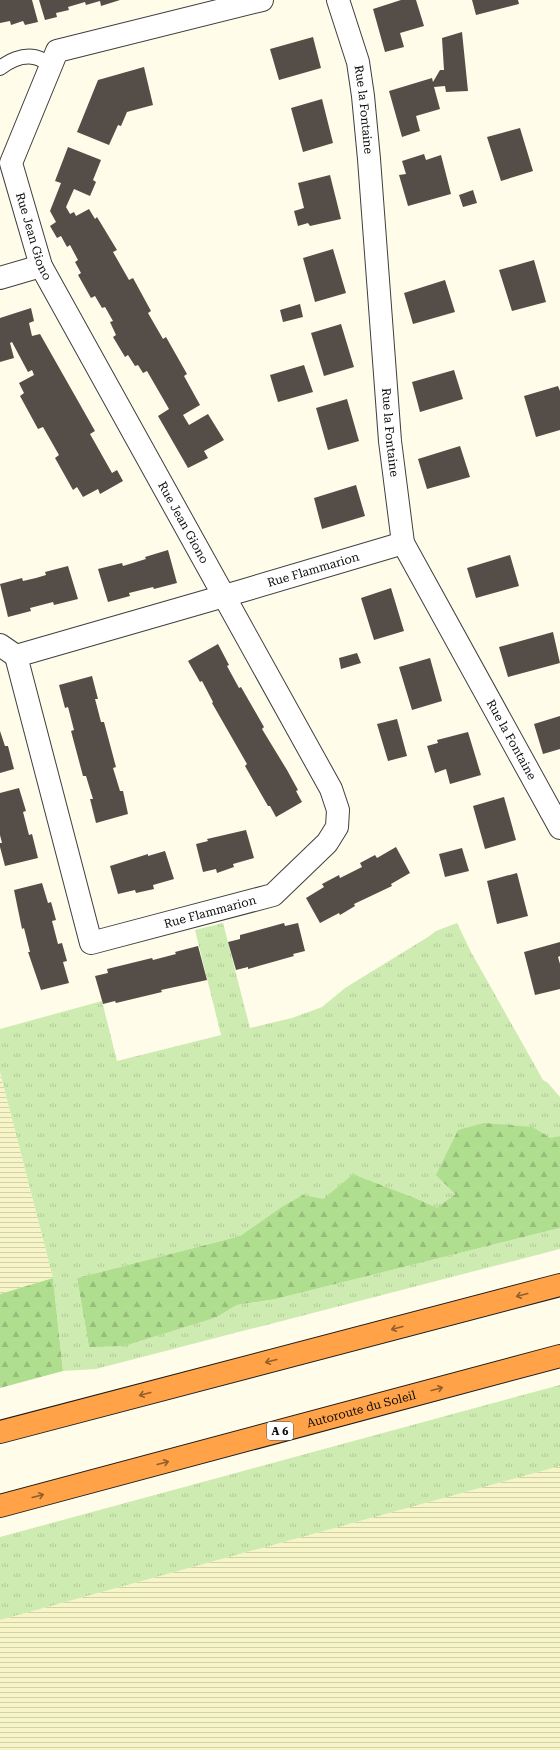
<svg xmlns="http://www.w3.org/2000/svg" width="560" height="1750" font-family="'Roboto Serif',serif">
<defs>
<pattern id="farmland-rules" width="6" height="5" patternUnits="userSpaceOnUse"><rect width="6" height="5" fill="#f7f5c8"/><path d="M0 2.5h6" fill="none" stroke="#d3d1ab"/></pattern>
<pattern id="grass-tufts" width="24" height="20" patternUnits="userSpaceOnUse"><rect width="24" height="20" fill="#ceecb1"/><path d="M3 7l-1-3M5 7V3M7 7l1-3M15 17l-1-3M17 17v-4M19 17l1-3" fill="none" stroke="#b0c997"/></pattern>
<pattern id="forest-firs" width="22" height="20" patternUnits="userSpaceOnUse"><rect width="22" height="20" fill="#b0de8f"/><path d="M5 1l3.5 6h-7zM16 11l3.5 6h-7z" fill="#96bd7a"/></pattern>
</defs>
<rect width="100%" height="100%" fill="#fffcea"/>
<path fill="url(#farmland-rules)" d="M0 1072 53 1278 0 1294Z
M560 1466V1750H0V1620Z"/>
<path fill="url(#grass-tufts)" d="M223 923 250 1028 292 1018 322 1007 345 988 428 937 436 931 457 923 471 952 543 1080 548 1083 560 1097V1136L550 1139 533 1127 437 1209 415 1198 353 1174 323 1199 280 1208 240 1236 77 1278 89 1347 217 1317 237 1305 276 1299 560 1228V1249L96 1369 63 1371 53 1278 0 1072V1029L102 1001 117 1061 221 1035 195 930Z
M560 1385V1466L0 1620V1537Z"/>
<path fill="url(#forest-firs)" d="M484 1123 533 1127 550 1138 560 1136V1228L276 1299 237 1305 217 1317 124 1346 89 1347 77 1278 240 1236 280 1208 303 1195 323 1199 353 1174 415 1198 437 1208 455 1194 436 1175 458 1130Z
M53 1278 63 1371 0 1388V1294Z"/>
<path fill="#554d47" d="M0 0H32L38 22 25 25 23 21 11 25 10 21 0 23Z
M39 0H120L101 6 100 1 86 5 85 2 68 7 69 10 56 13 57 17 45 20Z
M401 0H416L424 26 400 33 404 47 385 52 373 9Z
M472 0H518L519 4 476 15Z
M462 32 468 91 446 92 445 86 434 87 440 109 416 116 420 131 402 137 389 91 432 78 433 82 440 70H444L442 38Z
M313 37 321 68 279 80 270 49Z
M144 67 153 105 127 112 121 126 118 125 109 145 77 132 98 80Z
M322 99 333 143 303 152 291 108Z
M520 128 533 171 501 181 487 137Z
M68 147 101 160 93 180 96 182 90 196 74 189 66 207 70 214 74 212 76 216 89 209 95 219 97 217 117 250 113 252 129 280 133 278 151 311 148 313 163 339 166 337 187 374 184 376 200 405 183 415 189 425 208 414 224 440 204 451 208 458 188 468 158 416 169 409 147 371 143 373 138 365 135 366 128 355 125 357 113 337 116 335 110 322 113 321 105 307 102 308 95 296 91 298 78 275 81 273 75 262 78 260 70 245 67 247 61 236 57 238 50 226 56 222 50 211 61 183 55 181Z
M424 154 426 160 441 155 451 194 408 206 399 175 406 174 402 161Z
M330 175 341 219 310 226 308 223 298 226 294 211 304 208 298 183Z
M473 190 477 203 463 207 459 195Z
M333 249 346 293 315 302 303 258Z
M534 260 546 302 512 311 499 270Z
M445 280 455 312 413 324 404 293Z
M300 304 303 317 283 322 280 310Z
M31 308 34 321 29 323 32 336 40 334 95 431 90 434 112 473 117 470 123 481 100 494 98 489 83 497 77 487 73 490 55 458 59 455 43 427 38 429 20 396 24 393 19 383 34 375 32 370 28 372 12 342 10 343 14 358 0 362V318Z
M341 324 354 367 324 376 311 333Z
M304 365 313 392 278 402 270 375Z
M454 370 463 399 420 412 412 382Z
M558 386 560 391V430L536 437 524 396Z
M347 399 359 441 328 450 316 408Z
M460 446 470 477 427 489 418 459Z
M356 485 365 516 322 529 314 498Z
M168 550 177 583 154 589 153 587 129 593 130 596 108 602 98 569 122 563 123 566 136 562 146 559 145 557Z
M510 555 519 586 476 598 467 568Z
M68 566 78 599 54 605 53 602 30 608 31 611 8 617 0 584 22 578 23 581 36 578 46 575 45 572Z
M391 588 404 631 374 640 361 598Z
M553 632 560 663 508 677 499 647Z
M218 644 229 665 227 666 239 688 241 687 264 727 262 729 287 770 298 790 296 791 302 802 276 817 270 806H268L245 766 247 764 212 703 213 702 202 681 200 682 188 661Z
M357 653 361 663 341 669 339 658Z
M430 658 442 701 412 710 399 667Z
M92 676 98 699H95L101 722H104L116 767 113 768 120 791H123L128 814 96 823 90 799H93L86 776H83L71 731 74 730 68 707 65 708 59 685Z
M560 716V749L543 754 534 724Z
M397 719 407 756 388 761 377 724Z
M0 731 5 746H8L14 769 0 773Z
M468 732 481 775 450 784 446 769 435 773 427 746 438 743 437 740Z
M19 788 26 811 23 812 29 835 32 834 38 858 5 866 0 847V843H2L0 835V793Z
M504 797 516 840 485 849 473 806Z
M246 830 254 858 233 864 234 867 217 873 216 869 203 872 196 844 208 841 207 839Z
M396 847 410 873 391 884 392 886 354 904 355 906 340 915 339 913 320 923 306 898 324 887 322 884 339 875 340 878 362 867 360 863 375 855 377 858Z
M462 848 469 871 445 877 439 854Z
M165 851 174 879 153 885 154 889 136 893 135 890 118 894 110 866 148 854V856Z
M517 873 528 916 497 924 487 881Z
M42 883 48 903 51 902 53 909 56 920 52 921 58 944 62 943 67 961 63 962 69 983 41 990 28 952H30L24 928 22 929 14 890Z
M284 923 285 926 298 923 305 951 293 954 294 956 248 969V967L236 970 228 942 240 939V935Z
M560 942V956L558 957 560 964V989L535 995 524 952Z
M198 946 207 980 161 990 162 992 116 1003 115 1001 103 1004 95 976 108 973 107 969 152 958 153 960 176 954 175 952Z"/>
<g fill="none" stroke-linecap="round" stroke-linejoin="round">
<defs>
<path id="service" d="M0 68C9 61 22 55 34 57 40 58 46 62 52 65"/>
<g id="minor">
<path id="s1" d="M262 0 57 51 11 163 41 266 331 789 338 810 337 827 327 843 273 895 91 943 16 656C92 634 168 612 245 590L390 547 403 543"/>
<path id="s2" d="M338 0 358 62 363 96 369 159 390 441 403 543 560 828"/>
<path d="M0 278 41 266"/>
<path d="M0 645 16 656"/>
</g>
<g id="motorway">
<path d="M0 1432 560 1285"/>
<path id="s3" d="M0 1506 560 1356"/>
</g>
</defs>
<use href="#service" stroke="#3f3f3f" stroke-width="16"/>
<use href="#minor" stroke="#3f3f3f" stroke-width="24"/>
<use href="#motorway" stroke="#1d1d1d" stroke-width="24"/>
<use href="#service" stroke="#fff" stroke-width="14"/>
<use href="#minor" stroke="#fff" stroke-width="22"/>
<use href="#motorway" stroke="#ffa248" stroke-width="22"/>
</g>
<defs><path id="oneway-shaft" d="M-6 0H5M1.5-3L5.5 0L1.5 3" fill="none" stroke-width="1.6" stroke-linecap="round" stroke-linejoin="round"/></defs>
<g stroke="#925e2d">
<use href="#oneway-shaft" transform="translate(522 1295) rotate(165)"/>
<use href="#oneway-shaft" transform="translate(397 1328) rotate(165)"/>
<use href="#oneway-shaft" transform="translate(271 1361) rotate(165)"/>
<use href="#oneway-shaft" transform="translate(437 1389) rotate(-15)"/>
<use href="#oneway-shaft" transform="translate(145 1394) rotate(165)"/>
<use href="#oneway-shaft" transform="translate(163 1463) rotate(-15)"/>
<use href="#oneway-shaft" transform="translate(38 1496) rotate(-15)"/>
</g>
<g text-anchor="middle" stroke-width="4" stroke-linejoin="round" paint-order="stroke">
<rect fill="#fff" stroke="#555" stroke-width="1" x="267" y="1422" width="26" height="18" rx="3"/>
<g font-size="11" font-weight="bold" fill="#0c0c0c">
<text x="280" y="1435">A 6</text>
</g>
<g font-size="12" fill="#0c0c0c" stroke="#fff">
<text dy="4" stroke="none"><textPath href="#s2" startOffset="113">Rue la Fontaine</textPath></text>
<text dy="4" stroke="none"><textPath href="#s1" startOffset="409">Rue Jean Giono</textPath></text>
<text dy="4" stroke="none"><textPath href="#s2" startOffset="437">Rue la Fontaine</textPath></text>
<text dy="4" stroke="none"><textPath href="#s1" startOffset="733">Rue Jean Giono</textPath></text>
<text dy="4" stroke="none"><textPath href="#s1" startOffset="1965">Rue Flammarion</textPath></text>
<text dy="4" stroke="none"><textPath href="#s2" startOffset="773">Rue la Fontaine</textPath></text>
<text transform="translate(210 912) rotate(-15)" y="4">Rue Flammarion</text>
<text dy="4" stroke="none"><textPath href="#s3" startOffset="374">Autoroute du Soleil</textPath></text>
</g>
</g>
</svg>
